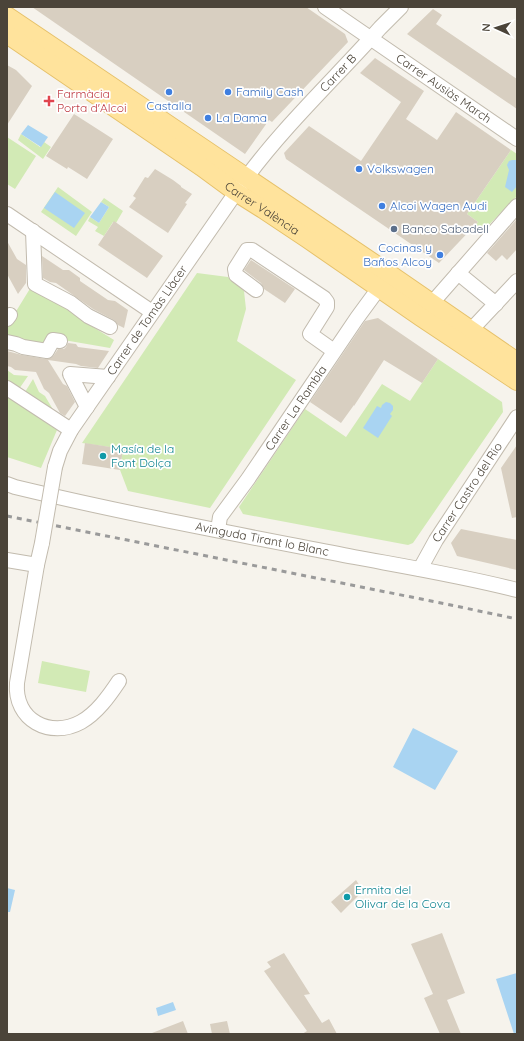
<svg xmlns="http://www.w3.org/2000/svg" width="524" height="1041" font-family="Quicksand,sans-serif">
<rect width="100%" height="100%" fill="#f6f3ec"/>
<path fill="#d2eab5" d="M21 134 40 147 44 142 51 147 43 159 18 140Z
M7 137 36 156 15 189 7 184Z
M511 150 517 154V196L482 232 474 226 478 222 467 214Z
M58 187 92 212 76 236 41 212Z
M104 198 123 211 116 223 113 222 104 236 95 231 98 227 88 221 90 217 99 223 109 207 101 202Z
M197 273 228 277 244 291 246 309 237 341 296 380 210 508 128 491 120 470 123 449 82 443Z
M31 287 68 306 80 319 114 340 110 348 52 338 44 346 17 340 7 335V326Z
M438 359 502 402 503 412 413 543 408 545 243 514 239 507 305 409 346 437 382 384 410 401Z
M7 370 14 375 28 376 19 389 7 381Z
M33 379 39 392 45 396 55 413 25 392Z
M7 396 57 430 41 468 7 457Z
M42 661 90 671 86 692 38 683Z"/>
<path fill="#a9d4f2" d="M28 125 48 137 41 147 21 134Z
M512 160H517V186L512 192 505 187 509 170 507 165 509 161Z
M55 192 85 213 74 228 44 208Z
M101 202 109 207 99 223 90 217Z
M386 402 390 403 393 406V410L390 414 392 416 378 438 363 428 377 406 381 408 382 405Z
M413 728 458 751 435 790 393 767Z
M7 888 15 890 10 912H7Z
M517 973V1034H514L496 979Z
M173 1002 176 1010 158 1016 156 1008Z"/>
<path fill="#d8cfc1" d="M32 7H306L345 34 348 42 272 122 269 120 245 154Z
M433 9 442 15 436 24 517 79V109L407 34Z
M375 58 424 91 406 119 437 140 456 112 511 150 467 214 478 222 439 263 286 159 284 153 309 126 361 161 401 102 360 73Z
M7 65 16 70 32 86 7 125Z
M74 114 113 139 87 179 68 167 67 169 46 156Z
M155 169 173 180 181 186V187L192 194 185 203 187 204 168 233 129 207 136 198 133 196 145 177 148 178Z
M517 219V249L507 260 502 255 496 261 487 253Z
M114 221 163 256 147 278 98 245Z
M7 241 17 259 26 265V283L18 294 7 274Z
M42 256 63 270H69L80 278V281L108 300 115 301 128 310 124 328 118 325 114 320 93 309 56 283 50 282 43 278Z
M251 260 295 289 285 303 264 289 261 283 244 270Z
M378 318 438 359 422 383 384 360 354 406V405L341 423 310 402 365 321Z
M68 343 76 344 78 347 109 351 98 368 81 366 76 364 48 360 63 384 67 386 75 402 65 416 60 413 49 393 44 389 36 372 15 370 11 367 7 366V351L22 355 46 359 51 358 54 355 58 349H64L66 347Z
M85 443 123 449 120 470 82 464Z
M517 445V517L512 518 501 468Z
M461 529 517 540V570L457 556 451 543Z
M356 880 363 891 341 913 331 902Z
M442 933 465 993 447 1000 461 1034H440L424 998 433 994 411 944Z
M284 953 310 994 304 995 322 1023 329 1019 337 1034H302L307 1031 264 971 271 967 267 962Z
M183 1021 188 1034H152V1033Z
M227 1021 230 1034H212L210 1024Z"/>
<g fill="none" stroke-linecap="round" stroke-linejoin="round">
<defs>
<g id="minor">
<path id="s1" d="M325 7 517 139"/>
<path d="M7 214 152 312"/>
<path d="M33 231 35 284 71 303 88 316 110 327"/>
<path d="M458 273 496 304"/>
<path d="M256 290 236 275 235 269 247 250H252L324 298 327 302V307L310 334 334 351"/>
<path d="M432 303 517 206"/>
<path d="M7 319 10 315"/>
<path d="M471 330 517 281"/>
<path d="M7 342 16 344 23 347 47 351 53 340 60 341"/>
<path d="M7 388 71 430"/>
<path d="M87 407 70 374 108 377"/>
<path id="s2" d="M55 467 60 451 71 430 246 178C283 128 329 84 371 38L380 28 401 7"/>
<path id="s3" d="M7 484 15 487C127 514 241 535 354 557 408 567 463 576 517 590"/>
<path id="s4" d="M218 530 220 517 248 479 357 318 379 288"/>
<path d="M7 560 37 565 42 543"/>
<path d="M37 565 17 683C14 720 50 739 81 722 97 713 109 696 119 681"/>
<path id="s5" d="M420 569 436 540 517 417"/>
</g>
<g id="major">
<path d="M7 16 385 271 517 362"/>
<path id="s6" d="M7 34 202 167 236 192 263 209 308 239 421 317 517 381"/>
</g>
</defs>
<use href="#minor" stroke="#c2bbae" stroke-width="16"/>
<use href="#major" stroke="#e6c16a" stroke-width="20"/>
<use href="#minor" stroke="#fff" stroke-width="14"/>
<use href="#major" stroke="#ffe39c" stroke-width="18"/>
<path stroke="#9a9a9a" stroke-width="3" stroke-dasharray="5 5" stroke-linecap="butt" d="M7 516 446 604 517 619"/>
<defs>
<path id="minor-bridge" d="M42 543 55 467"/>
</defs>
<use href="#minor-bridge" stroke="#c2bbae" stroke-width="16" stroke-linecap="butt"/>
<use href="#minor-bridge" stroke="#fff" stroke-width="14"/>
</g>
<g fill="#3f7fe0" stroke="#fff" stroke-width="1.5">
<circle cx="169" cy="92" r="4"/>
<circle cx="228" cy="92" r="4"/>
<circle cx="208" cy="118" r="4"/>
<circle cx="359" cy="169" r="4"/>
<circle cx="382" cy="206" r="4"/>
<circle cx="440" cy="255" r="4"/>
</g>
<path fill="#e0444e" stroke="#fff" stroke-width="1.5" d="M47 95h4v4h4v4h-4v4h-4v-4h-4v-4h4z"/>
<circle fill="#5c6f8a" stroke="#fff" stroke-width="1.5" cx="394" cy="229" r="4"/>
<g fill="#0f9aa8" stroke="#fff" stroke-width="1.5">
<circle cx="103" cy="456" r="4"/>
<circle cx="347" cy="897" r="4"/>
</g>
<g text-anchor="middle" stroke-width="3.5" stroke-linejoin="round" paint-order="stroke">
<g font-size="12" fill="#4b4439" stroke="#fff">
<text dy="4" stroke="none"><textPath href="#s2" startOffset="487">Carrer B</textPath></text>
<text dy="4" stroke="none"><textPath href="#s1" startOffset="144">Carrer Ausiàs March</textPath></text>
<text dy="4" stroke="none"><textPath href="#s6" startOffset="309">Carrer València</textPath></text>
<text dy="4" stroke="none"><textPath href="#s2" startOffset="174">Carrer de Tomàs Llàcer</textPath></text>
<text dy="4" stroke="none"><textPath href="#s4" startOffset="146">Carrer La Rambla</textPath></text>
<text dy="4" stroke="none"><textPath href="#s5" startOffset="90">Carrer Castro del Rio</textPath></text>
<text dy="4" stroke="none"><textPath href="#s3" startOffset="261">Avinguda Tirant lo Blanc</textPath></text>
</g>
<g font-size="12" fill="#366cbe" stroke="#fff" text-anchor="start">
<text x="236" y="96">Family Cash</text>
<text x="169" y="110" text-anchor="middle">Castalla</text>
<text x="216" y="122">La Dama</text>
<text x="367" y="173">Volkswagen</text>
<text x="390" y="210">Alcoi Wagen Audi</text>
<text x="432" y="252" text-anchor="end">Cocinas y<tspan x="432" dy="14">Baños Alcoy</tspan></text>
</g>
<g font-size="12" fill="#be3a42" stroke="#fff" text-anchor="start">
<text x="57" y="98">Farmàcia<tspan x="57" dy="14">Porta d'Alcoi</tspan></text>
</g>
<g font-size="12" fill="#4e5e75" stroke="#fff" text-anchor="start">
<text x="402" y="233">Banco Sabadell</text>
</g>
<g font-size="12" fill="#0d838f" stroke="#fff" text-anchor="start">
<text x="111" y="453">Masía de la<tspan x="111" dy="14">Font Dolça</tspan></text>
<text x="355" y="894">Ermita del<tspan x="355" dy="14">Olivar de la Cova</tspan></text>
</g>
</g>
<rect width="524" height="1041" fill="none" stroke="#4b4439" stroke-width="16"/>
<g transform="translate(496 28) rotate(273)" stroke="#ffffff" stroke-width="3" paint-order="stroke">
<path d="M0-3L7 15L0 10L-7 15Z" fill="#4b4439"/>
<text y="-6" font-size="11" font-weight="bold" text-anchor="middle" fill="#4b4439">N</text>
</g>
</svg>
